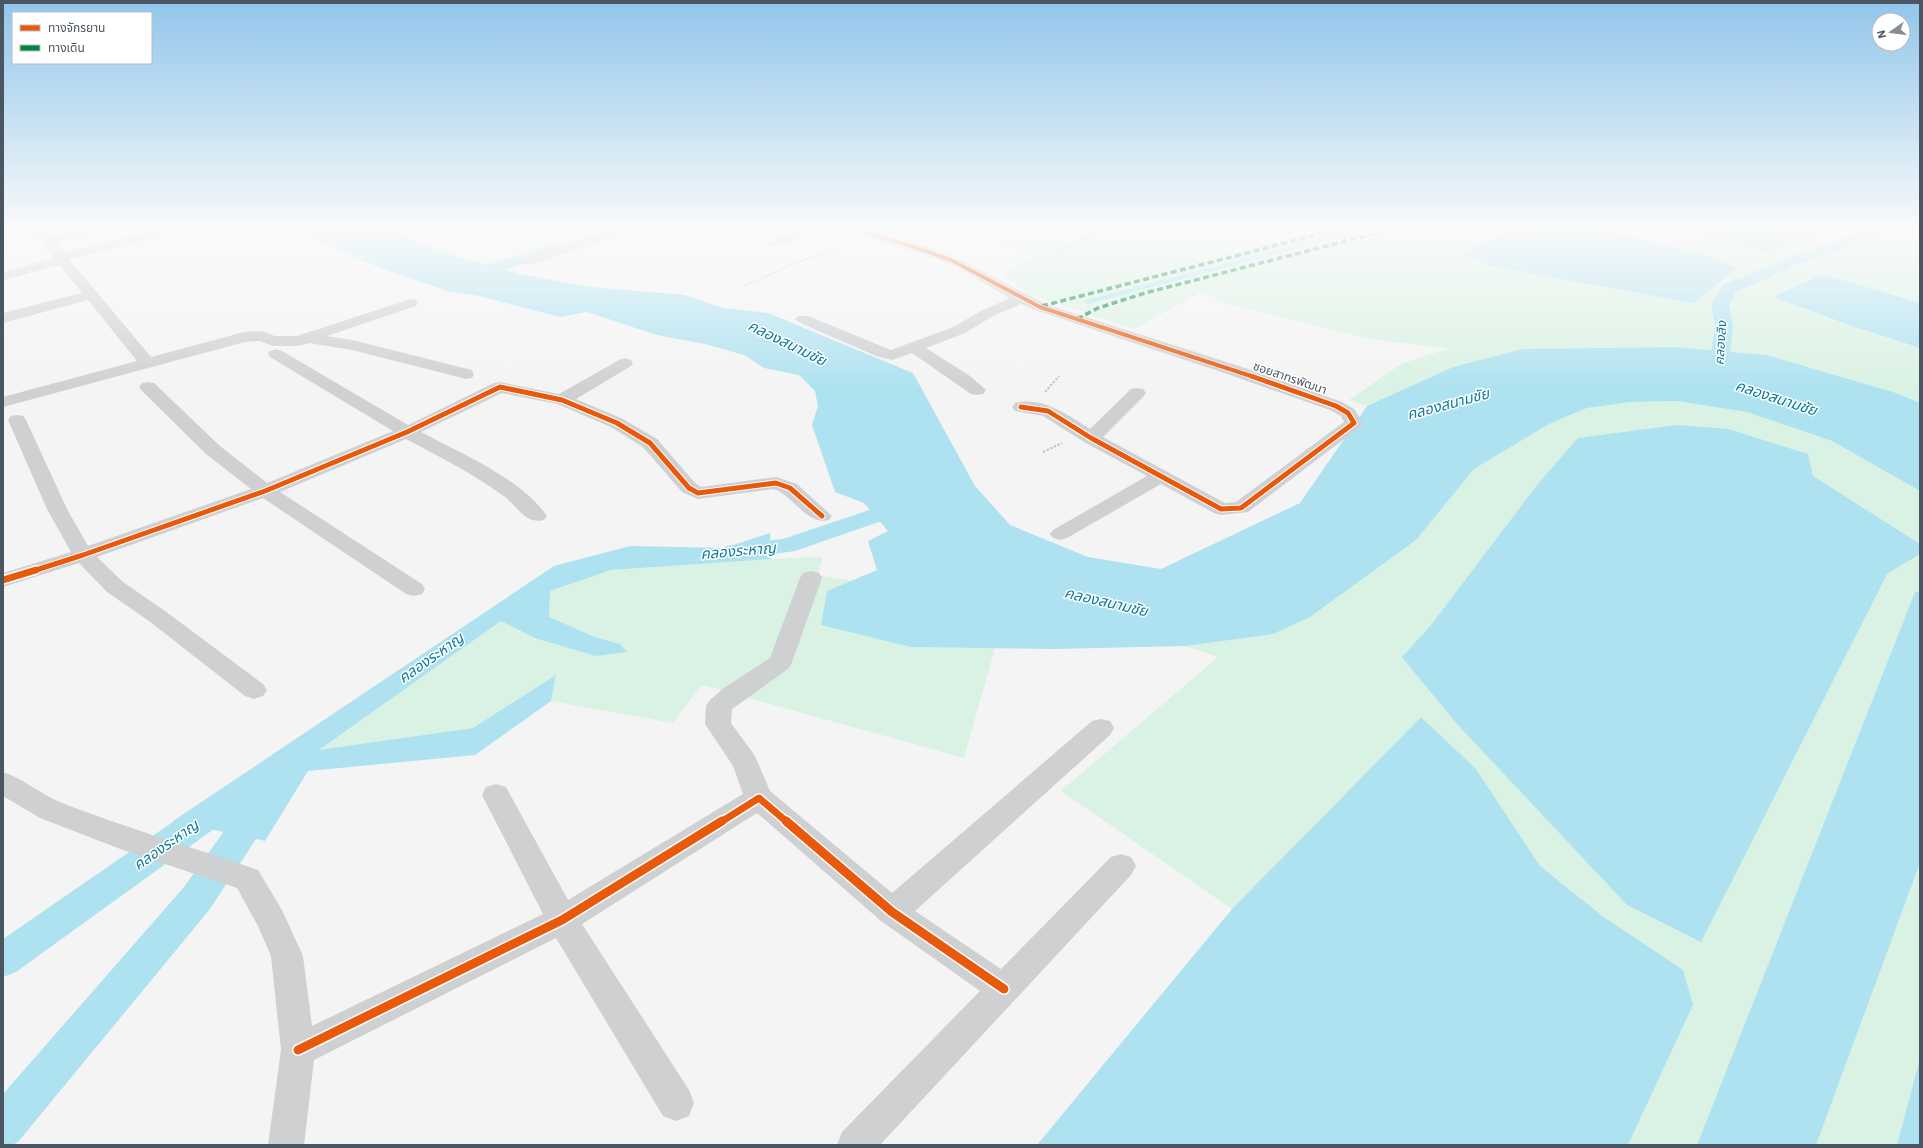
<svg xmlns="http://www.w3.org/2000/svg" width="1923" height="1148" font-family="'IBM Plex Sans','Noto Sans Thai',sans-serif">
<rect width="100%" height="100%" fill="#f4f4f4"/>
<path fill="#d9f2e3" d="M973 228H1512L1462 253 1490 266 1694 303 1737 268 1712 256 1594 228H1671L1762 251 1776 250 1841 228H1920V303L1823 274 1852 326 1920 348V403L1896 393 1767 355 1676 347 1522 349 1453 367 1367 406 1349 400 1401 364 1440 351 1452 349 1370 339 1228 304 1201 292 1134 329 1027 293 1003 274 1032 256 967 232Z
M1677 401 1747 412 1832 441 1911 486 1920 491V544L1812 476 1537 485 1431 625 1403 656 1887 574 1920 554V591L1915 592 1697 1145H1628L1693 1005 1605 918 1540 866 1476 769 1421 717 1232 909 1061 791 1218 657 1186 646 1273 634 1416 540 1474 469 1549 424 1587 408 1631 402Z
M823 557 817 575 852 581 827 591 911 647 995 648 964 758 702 685 673 723 551 701 556 676 473 728 318 751 501 621 535 638 626 652 620 644 595 637 549 617 550 591 611 570 771 559Z
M1920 863V1058L1897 1145H1816Z"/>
<path fill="#aee2f0" d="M275 228H386L452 255 524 275 591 287 685 295 723 308 768 313 913 373 975 486 1010 525 1088 557 1161 569 1300 503 1367 406 1453 367 1522 349 1676 347 1767 355 1896 393 1920 403V491L1832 441 1747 412 1677 401 1631 402 1587 408 1549 424 1474 469 1416 540 1310 617 1273 634 1186 646 1054 649 911 647 821 625 827 591 877 570 868 541 888 531 864 503 835 492 812 425 818 406 815 391 799 375 764 368 744 355 705 344 657 335 587 312 560 317 479 296 447 291 378 267 307 236 287 238Z
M1512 228H1594L1712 256 1737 268 1694 303 1490 266 1462 253Z
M1671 228H1841L1776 250 1762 251Z
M1823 274 1920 303V348L1852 326 1773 297Z
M1677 425 1728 429 1808 454 1813 476 1920 544V554L1887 574 1701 942 1627 905 1456 723 1402 657 1431 625 1537 485 1578 438Z
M770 533 771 559 611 570 550 591 549 617 595 637 620 644 627 652 596 656 535 638 501 621 319 750 473 728 556 675 551 701 475 755 308 771 265 841 173 821 554 566 630 546 724 548Z
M1920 591V863L1816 1145H1697L1915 592Z
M1421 717 1476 769 1540 866 1605 918 1683 970 1693 1005 1628 1145H1037L1232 909Z
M1920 1058V1145H1897Z"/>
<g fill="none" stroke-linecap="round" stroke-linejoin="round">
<path stroke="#aee2f0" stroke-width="4.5" d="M1061 250 1110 228
M1087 302 1367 228"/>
<path fill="#aee2f0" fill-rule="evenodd" d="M1872 228H1895L1893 231 1799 264 1736 292 1729 304 1733 326 1727 378 1724 382 1717 384 1710 382 1707 378 1715 326 1711 304 1723 285 1787 258Z
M557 243 563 245 565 248 563 251 476 279 470 278 468 274 470 270Z
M908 497 916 499 920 504 916 509 795 551 735 559 726 556 722 551 726 546 783 539Z
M224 791 236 795 241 804 236 813 16 972 3 977V939L212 795Z
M260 794 272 798 277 807 210 909 18 1142 12 1145H3V1094L184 887 248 798Z"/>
<path stroke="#bcc7c4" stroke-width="1.5" stroke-dasharray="2 1.5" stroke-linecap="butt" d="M745 286 795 263 847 246
M1058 377 1059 376"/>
<path stroke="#bcc7c4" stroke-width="2" stroke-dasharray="2.5 1.5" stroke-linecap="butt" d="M1045 392 1059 376
M1043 452 1062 443"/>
<path fill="#ced0d2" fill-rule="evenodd" d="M28 228H42L49 237 89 228H116L110 232 56 243 64 252 164 228H189L188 231 69 259 151 357 244 332 261 331 275 336H297L411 299 416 300 418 303 416 306 327 336 352 340 472 370 474 374 472 378 466 379 352 350 309 343 298 346H273L259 341 245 342 3 407V397L137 361 88 300 3 323V313L82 293 60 265 3 280V272L54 258Z
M616 228H637L636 231 533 264H523L521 261 523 258Z
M801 228H820L819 231 780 246H770L768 243 770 240Z
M843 228H864L931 248 967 263 1045 304 1239 366 1342 402 1354 409 1363 423 1360 427 1248 512 1221 515 1214 513 1161 484 1067 538 1060 540 1053 538 1050 534 1053 530 1147 476 1084 442 1043 416 1015 411 1012 407 1015 403C1042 396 1068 415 1090 429L1131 389 1137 388 1143 389 1146 393 1143 397 1103 437 1225 503 1236 502 1344 422 1341 416 1330 410 1227 374 1035 310 1021 304 993 316 965 333 926 348 970 376 986 390 983 394 977 395 971 394 912 353 892 360 876 356 798 322 795 319 798 316H808L891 350 953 327 983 310 1010 298 958 268 934 258 844 231Z
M276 349 282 351 408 425 494 383 500 382 559 394 619 360 625 358 631 360 633 363 631 366 576 399 623 419 657 439 696 484 701 487 776 477 797 484 832 516 829 520C807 526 794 496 774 489L698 499 682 492 643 447 611 427 557 404 502 393 421 432C460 453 522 479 547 516L544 520C526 525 518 507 505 497 474 474 440 457 406 439L280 492 422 584 425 589 422 594 414 596 406 594 263 498 97 557 123 582 165 611 263 684 267 690 263 696 254 699 245 696 149 621 107 592 79 563 3 587V573L71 552 47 509 8 420 11 416 17 415 23 416 26 420 67 509 88 546 251 489 206 454 142 391 139 387 142 383 148 382 154 383 220 446 267 483 393 431 270 357 268 354 270 351Z
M811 571 819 573 822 578 792 662 789 668 781 674 732 709 731 723 755 756 770 791 892 893 1092 721 1101 719 1110 721 1114 728 1110 735 915 911 1001 969 1111 857 1121 854 1131 857 1136 866 1131 875 880 1145H837L842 1132 980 991 881 921 757 813 582 924 689 1090 694 1103 689 1116 676 1121 663 1116 556 938 314 1060 304 1145H268L281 1050 271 956 258 926 237 888 123 850 40 818 3 796V772C24 779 42 795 62 803 126 828 192 847 258 870L282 910 303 956 312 1026 543 914 482 795 486 787 496 784 506 787 568 900 743 794 733 766 705 724 706 706 710 700 724 688 770 658 800 578 803 573Z"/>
<path stroke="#00873e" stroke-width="3.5" stroke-dasharray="6 3.5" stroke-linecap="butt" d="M1042 306 1343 228
M1077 319 1098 308 1145 293 1396 228"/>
<defs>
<path id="cycleway-far3" d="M849 228 914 247 951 260 1040 307 1254 377"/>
<path id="cycleway-far2" d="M1021 407 1048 411 1091 438 1221 509 1241 508 1354 423 1348 413 1336 406 1251 376
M33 571 83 555 265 491 407 432 500 387 562 400 617 423 650 443 689 488 698 493 776 483 790 488 822 516"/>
<path id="cycleway-far1" d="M3 580 36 570
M721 822 759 798 787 822"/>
<path id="cycleway" d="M786 821 892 912 1004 989
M298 1050 562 920 722 821"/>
</defs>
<use href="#cycleway-far3" stroke="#fff" stroke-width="5.5"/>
<use href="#cycleway-far2" stroke="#fff" stroke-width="7"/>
<use href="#cycleway-far1" stroke="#fff" stroke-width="10"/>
<use href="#cycleway" stroke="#fff" stroke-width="12"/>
<use href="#cycleway-far3" stroke="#e8590c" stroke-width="4"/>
<use href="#cycleway-far2" stroke="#e8590c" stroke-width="5"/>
<use href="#cycleway-far1" stroke="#e8590c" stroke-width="7"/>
<use href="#cycleway" stroke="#e8590c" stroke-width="9"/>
</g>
<linearGradient id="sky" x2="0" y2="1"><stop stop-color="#91c6eb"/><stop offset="0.59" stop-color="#fafafa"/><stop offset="1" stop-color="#fafafa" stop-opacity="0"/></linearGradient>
<rect width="1923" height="389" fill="url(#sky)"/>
<g text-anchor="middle" stroke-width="3" stroke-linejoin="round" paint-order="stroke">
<g font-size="12" fill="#4a5661" stroke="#fff">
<text transform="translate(1290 378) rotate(19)" y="4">ซอยสาทรพัฒนา</text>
</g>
<g font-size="13" font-style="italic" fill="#0c7c9b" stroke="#fff">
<text transform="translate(1720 343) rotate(-86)" y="5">คลองลิง</text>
</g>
<g font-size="15" font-style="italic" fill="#0c7c9b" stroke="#fff">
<text transform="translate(787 343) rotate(26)" y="5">คลองสนามชัย</text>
<text transform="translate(1776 398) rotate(18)" y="5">คลองสนามชัย</text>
<text transform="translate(1448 404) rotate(-15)" y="5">คลองสนามชัย</text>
<text transform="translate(738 551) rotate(-5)" y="5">คลองระหาญ</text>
<text transform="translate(1106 602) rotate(13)" y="5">คลองสนามชัย</text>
<text transform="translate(431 658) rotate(-35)" y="5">คลองระหาญ</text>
<text transform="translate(166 845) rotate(-35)" y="5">คลองระหาญ</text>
</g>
</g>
<rect width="1923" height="1148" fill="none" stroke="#4a5661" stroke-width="8"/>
<rect x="12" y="12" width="140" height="52" fill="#ffffff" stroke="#b7bbc0"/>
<rect x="20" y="25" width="20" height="6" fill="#e8590c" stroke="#b7bbc0"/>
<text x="48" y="32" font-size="12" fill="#4a5661">ทางจักรยาน</text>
<rect x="20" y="45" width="20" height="6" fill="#00873e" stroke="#b7bbc0"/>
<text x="48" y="52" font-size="12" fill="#4a5661">ทางเดิน</text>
<g transform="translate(1891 32) rotate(256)"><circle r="19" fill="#ffffff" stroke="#b7bbc0"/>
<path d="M0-3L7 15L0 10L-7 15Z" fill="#868d94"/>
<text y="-6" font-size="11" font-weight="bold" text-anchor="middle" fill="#4a5661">N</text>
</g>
</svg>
